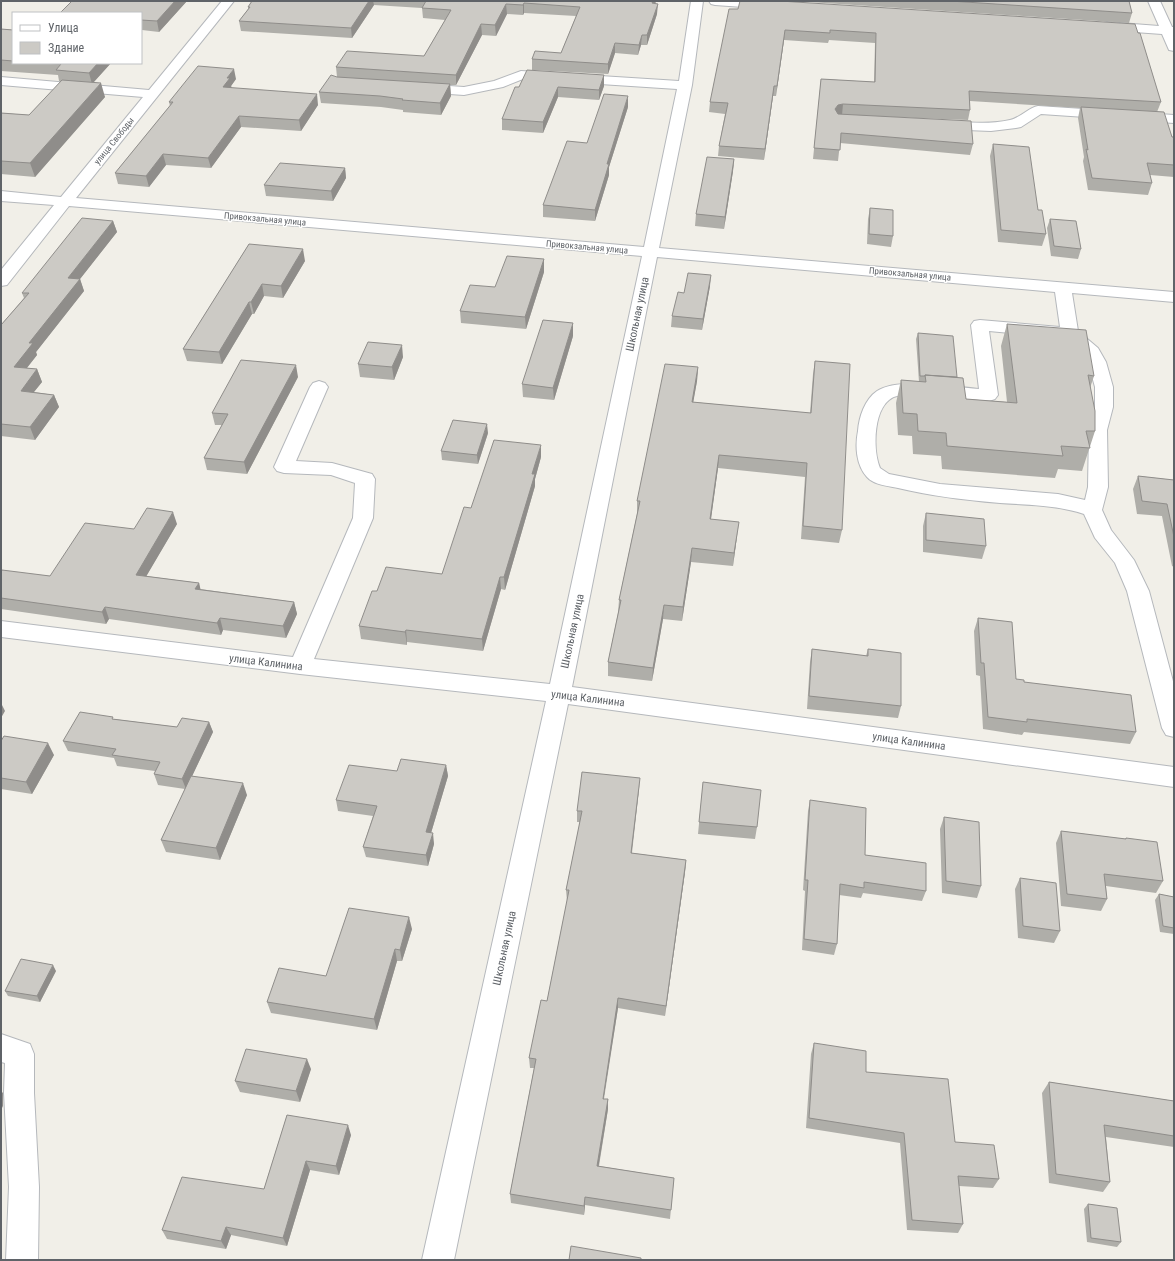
<svg xmlns="http://www.w3.org/2000/svg" width="1175" height="1261" font-family="'Roboto Condensed',sans-serif">
<rect width="100%" height="100%" fill="#f1efe8"/>
<g fill="none" stroke-linecap="round" stroke-linejoin="round">
<defs>
<path id="minor" d="M222 1H234L76 198 644 247 677 89 523 79 503 87 464 95 420 92 415 91 413 88 415 85 420 84 464 87 494 81 521 71 679 81 691 1H703L692 85 659 248 1174 292V302L1072 293 1078 331 1098 348 1106 362 1113 387V407L1107 430 1108 487 1102 510 1111 530 1134 560 1149 591 1174 685V737L1166 735 1162 728 1127 591 1115 563 1095 538 1084 514C1057 505 1028 505 1000 503 965 500 931 496 898 488 888 486 874 485 867 477 856 465 855 446 858 431 859 417 865 399 877 391 898 377 954 387 979 389L971 325 974 321 980 320 1060 327 1055 292 657 257 572 687 1174 767V787L568 704 454 1260H422L546 701 300 674 1 637V621L293 657 353 518 355 483 331 475 284 473 277 471 274 467 310 387 313 383 319 381 325 383 328 387 296 461 332 463 372 474 375 479 373 518 314 659 550 684 642 256 69 206 7 285 1 286V270L54 205 1 201V191L61 197 143 97 1 85V77L149 90ZM989 331 1065 338 1082 351 1088 362 1095 387V407L1089 430 1088 487 1085 500 1058 494 940 484 889 474 880 468C873 451 873 413 889 400 895 395 902 395 910 395L989 401 995 399 998 395Z
M709 1H766L774 2 776 5 774 8 770 9 715 5 711 4Z
M1148 1H1160L1172 27H1174V51L1169 50 1162 34 1107 30 1103 29 1101 26 1103 23 1107 22 1159 26Z
M1038 106 1174 115V123L1041 114 1021 127 1016 128 991 131 941 129 936 128 934 125 936 122 941 121C964 122 988 125 1010 120 1020 118 1028 108 1038 106Z
M1 1034 30 1044 34 1054V1093L39 1187 38 1260H6L9 1187 4 1093 5 1063 1 1062Z"/>
</defs>
<use href="#minor" stroke="#b5b8bc" stroke-width="2"/>
<use href="#minor" fill="#fff" fill-rule="evenodd"/>
</g>
<path fill="#afaea9" d="M187 1 159 32 142 30 141 31V13Z
M252 1H656L655 4 657 14 647 45H641L638 55 615 53 608 74 532 70V59L561 53 576 16 524 13 523 15 507 14 496 36 482 35 456 85H450L451 96 441 115 403 112V110L381 107 321 103 319 92 337 77 336 67 424 56 445 20 423 18 422 8 374 5 352 38 241 31 239 21 248 9V7Z
M794 1H1129L1132 13 1129 23Z
M738 9 1138 33 1161 102 1157 112 1172 137H1174V177L1150 175 1152 183 1148 195 1088 190 1083 161 1084 157 1078 118 1080 108 970 101V110L968 120 890 117 973 144 970 155 840 143 838 161 813 159 821 79 874 82 875 43 829 40 828 43 784 40 776 96H773L764 160 718 156 719 146 725 114 709 112 710 102Z
M1 29 13 30V63H111L93 83 105 97 35 177 1 174V113L29 115 62 81H59L58 75 1 71Z
M604 75V86L599 100 558 97 543 133 502 130V119L519 87Z
M236 79 231 86 232 88 318 105 301 131 241 127 211 168 166 165 149 187 118 184 115 173 170 106 169 102Z
M628 107 609 167V175L595 221 543 217V205L587 143Z
M993 144 1038 210 1046 234 1042 246 998 242 990 156Z
M734 159 733 171 724 229 695 226 696 214Z
M345 168 346 178 333 201 266 196 264 185Z
M870 208 893 236 891 247 867 244 868 219Z
M1050 219 1081 249 1078 259 1051 256 1047 228Z
M113 221 117 232 80 279 84 291 36 352 37 355 27 368 37 369 42 382 34 392 54 395 59 407 35 440 1 436V325L24 298 22 293Z
M249 244 305 261 283 298 264 296 254 314H252L222 364 187 361 183 349Z
M544 259V272L526 329 461 323 460 311 495 287Z
M710 286 702 330 671 327 672 316 684 293Z
M1007 324 1094 376 1090 388 1095 431 1082 471 1058 469 1055 478 942 469 941 456 913 454 912 436 898 435 896 403 901 380 919 382 916 339 918 333 957 377 966 399 1007 402 1001 346Z
M573 336 554 400 523 397 522 384Z
M403 357 394 380 360 377 358 364Z
M815 361 842 530 839 543 801 539 805 477 718 468 711 519 737 536 733 566 691 562 682 621 663 619 652 681 608 676V662L618 613 619 600 637 514V501L698 367 697 381 693 402 810 413 813 374Z
M298 377 247 474 207 470 204 458 222 425H215L212 413Z
M488 433 478 464 442 460 441 451Z
M541 457 535 479V486L505 590 501 589 483 651 407 642V645L361 639 359 626 442 574 471 508Z
M1138 476 1174 480V567L1172 566 1162 516 1137 514 1133 489Z
M926 513 986 546 982 559 923 552V526Z
M177 524 146 576 199 583 200 589 294 602 297 614 286 638 223 630 221 635 109 619 106 624 1 609V572L50 576 134 529Z
M978 618 1016 679 1024 682 1136 732 1130 744 1024 732 1022 735 983 729 980 676 976 675 974 631Z
M812 649 866 656 868 649 901 706 898 718 807 709 810 662Z
M114 719 177 727 209 722 213 732 192 776 247 795 220 860 166 852 161 840 185 789 158 785 154 774 155 771 117 766 114 758 68 751 63 741Z
M1 741 54 755 32 794 1 789Z
M446 765 448 776 431 833 434 844 428 866 366 857 363 847 373 816 338 811 336 800 397 771Z
M703 782 757 827 755 839 698 834Z
M639 789 632 853 686 860 685 872 665 1016 618 1008 604 1099H608V1109L599 1166 674 1178 670 1219 585 1205 584 1215 511 1203 510 1194 534 1068H530L529 1058 547 1001 567 901 566 890 580 822H577V811Z
M810 800 865 855 926 891 922 901 863 893 861 898 839 895 837 944 834 955 802 950 805 891 803 890 808 811Z
M944 817 981 886 977 898 942 893 940 829Z
M1061 831 1125 839 1126 838 1163 881 1156 893 1106 886 1107 899 1101 911 1061 906 1056 843Z
M1020 878 1060 931 1054 943 1018 938 1015 889Z
M1159 894 1174 897V934L1160 932 1155 900Z
M412 929 402 961H397L377 1030 271 1013 267 1002 326 976Z
M56 971 40 1002 8 996 5 991Z
M814 1043 866 1072 955 1142 999 1179 993 1188 959 1186 963 1224 958 1233 907 1230 900 1143 806 1128 811 1054Z
M311 1069 300 1102 240 1092 235 1081Z
M1049 1082 1174 1101V1147L1106 1137 1110 1182 1103 1192 1049 1183 1042 1093Z
M287 1115 351 1135 339 1175 310 1170 287 1246 231 1235 226 1249 167 1239 162 1230 264 1189Z
M1088 1204 1121 1242 1117 1247 1087 1242 1084 1209Z"/>
<path fill="#8f8d8a" d="M175 1H187L159 32 157 21Z
M369 1H373L374 5 352 38 351 28Z
M653 1H656L652 13V3Z
M524 3V13L523 15V5Z
M506 4 507 14 496 36 495 25Z
M658 4 657 14 647 45V35Z
M481 24 482 35 456 85V75Z
M785 30 784 40 776 96 777 86Z
M642 35 641 45 638 55 639 45Z
M615 43V53L608 74V64Z
M98 63H111L92 84 89 73Z
M234 69 236 79 231 86 232 89 223 87 227 78Z
M604 75V86L599 100V90Z
M101 83 105 97 35 177 30 163Z
M450 84 451 96 441 115 440 103Z
M774 86 773 96 764 160 765 149Z
M558 87V97L543 133V122Z
M317 94 318 105 301 131 299 120Z
M628 96V107L609 167V175L595 221V210L607 164Z
M843 104 842 115 837 116 835 109 838 105Z
M239 116 241 127 211 168 208 158Z
M163 154 166 165 149 187 146 176Z
M734 159 733 171 724 229 725 217Z
M345 168 346 178 333 201 331 191Z
M113 221 117 232 80 279 84 291 36 352 37 355 18 379 14 367 29 343 68 278Z
M303 249 305 261 283 298 281 286Z
M544 259V272L526 329 525 317Z
M711 275 710 286 702 330 703 319Z
M262 284 264 296 254 314 251 302Z
M249 302 252 314 222 364 219 352Z
M573 323V336L554 400 553 388Z
M402 345 403 357 394 380 392 367Z
M296 365 298 377 247 474 244 462Z
M698 367 697 381 691 415 692 402Z
M37 369 42 382 25 403 21 391Z
M54 395 59 407 35 440 30 427Z
M487 424 488 433 478 464 477 455Z
M541 445V457L535 479V486L505 590 504 577 532 474Z
M719 455 718 468 709 533 710 519Z
M173 512 177 524 140 587 136 575Z
M739 522 737 536 733 566 734 553Z
M692 548 691 562 682 621 683 607Z
M500 577 501 589 483 651 482 639Z
M199 583 202 595 195 589Z
M294 602 297 614 286 638 283 626Z
M664 605 663 619 652 681 653 668Z
M105 607 109 619 106 624 102 612Z
M220 618 223 630 221 635 217 623Z
M406 630 407 642V645L405 632Z
M1 703 5 711 1 718Z
M209 722 213 732 186 789 182 779Z
M48 743 54 755 32 794 26 782Z
M446 765 448 776 428 843 426 832Z
M640 778 639 789 630 864 631 853Z
M243 783 247 795 220 860 216 848Z
M433 833 434 844 428 866 426 855Z
M686 860 685 872 665 1016 666 1006Z
M409 917 412 929 402 961 400 950Z
M395 949 397 961 377 1030 374 1019Z
M53 965 56 971 40 1002 37 996Z
M618 998V1008L602 1108 603 1099Z
M307 1059 311 1069 300 1102 296 1091Z
M1 1091 3 1093V1106L1 1110Z
M608 1099V1109L597 1175V1166Z
M348 1125 351 1135 339 1175 336 1166Z
M306 1161 310 1170 287 1246 283 1238Z
M585 1197V1205L584 1215V1206Z
M226 1227 231 1235 226 1249 221 1241Z"/>
<path fill="#cccac5" stroke="#8f8d8a" d="M72 1H175L157 21 141 20V13H60Z
M252 1H369L351 28 239 21 250 7H248Z
M426 1H653L652 3 658 4 647 35H642L639 45 615 43 608 64 532 59 535 51 561 53 580 7 524 3 523 5 506 4 495 25 481 24 456 75 336 67 347 51 424 56 451 10 422 8Z
M740 1H780L1135 24 1138 33H1140L1161 102 969 91 970 110 843 104 838 105 835 109 838 114 971 121 973 144 841 133 840 150 814 148 821 79 875 82 876 33 830 30V33L785 30 777 86H774L765 149 719 146 728 103 710 102 729 9H738Z
M950 1H1129L1132 13Z
M1 29 13 30V61L1 60Z
M41 63H98L89 73 56 70 61 64Z
M198 66 234 69 227 78H230L223 87 317 94 299 120 239 116 208 158 163 154 146 176 115 173 173 102H169Z
M527 70 604 75 599 90 558 87 543 122 502 119 515 87H519Z
M331 75 337 77 450 84 440 103 402 100 403 99 380 96 319 92Z
M62 80 101 83 30 163 1 161V113L29 115Z
M604 94 628 96 607 164H609L595 210 543 205 567 141 587 143Z
M1081 107 1164 112 1172 137H1174V165L1147 163 1152 183 1092 178 1086 149 1088 150Z
M993 144 1029 147 1038 210H1042L1046 234 1001 230Z
M707 157 734 159 725 217 696 214Z
M280 163 345 168 331 191 264 185Z
M870 208 893 210V236L869 234Z
M82 218 113 221 68 278 80 279 29 343H33L14 367 37 369 21 391 54 395 30 427 1 424V325L29 293H22Z
M1050 219 1076 221 1081 249 1054 246Z
M249 244 303 249 281 286 262 284 251 302H249L219 352 183 349Z
M507 256 544 259 525 317 460 311 470 285 495 287Z
M688 273 711 275 703 319 672 316 678 292 684 293Z
M543 320 573 323 553 388 522 384Z
M1007 324 1086 330 1094 376 1088 375 1095 411V431H1086L1090 448 1061 446 1063 456 947 446 946 433 918 431 917 414 903 413 901 380 926 382 925 375 963 378 966 399 1017 403Z
M918 333 953 336 957 377 925 375V376H920Z
M368 342 402 345 392 367 358 364Z
M241 360 296 365 244 462 204 458 228 414 212 413Z
M815 361 850 364 842 530 803 526 807 463 719 455 710 519 739 522 734 553 692 548 683 607 664 605 653 668 608 662 621 600H619L640 501H637L665 364 698 367 692 402 811 413Z
M453 420 487 424 477 455 441 451Z
M494 440 541 445 532 474H535L504 577H500L482 639 406 630 405 632 359 626 372 591H377L386 567 442 574 464 507 471 508Z
M1138 476 1174 480V537L1167 504 1142 501Z
M147 508 173 512 136 575 199 583 195 589 294 602 283 626 220 618 217 623 105 607 102 612 1 598V572L2 570 50 576 85 523 134 529Z
M926 513 984 519 986 546 926 540Z
M978 618 1012 622 1016 679 1024 680V682L1131 695 1136 732 1027 719V722L988 717 984 663H981Z
M812 649 868 656V649L901 653V706L809 696Z
M80 712 113 717 112 719 177 727 182 718 209 722 182 779 154 774 160 762 112 755 116 749 63 741Z
M4 736 48 743 26 782 1 778V741Z
M401 759 446 765 426 832 433 833 426 855 363 847 377 806 336 800 349 765 397 771Z
M582 772 640 778 631 853 686 860 666 1006 618 998 603 1099H608L597 1166 674 1178 671 1210 585 1197 584 1206 510 1194 536 1059 529 1058 541 1000 547 1001 569 890H566L582 811H577Z
M191 776 243 783 216 848 161 840Z
M703 782 761 790 757 827 699 822Z
M810 800 866 808 865 855 926 863V891L864 882V888L840 884 837 944 804 939 808 880H805Z
M944 817 979 822 981 886 946 881Z
M1061 831 1126 839V838L1157 842 1163 881 1104 874 1107 899 1067 894Z
M1020 878 1056 883 1060 931 1023 926Z
M1159 894 1174 897V928L1163 926Z
M349 908 409 917 400 950 395 949 374 1019 267 1002 279 968 326 976Z
M21 959 53 965 37 996 5 991Z
M814 1043 866 1051V1072L948 1079 955 1142 994 1145 999 1179 958 1176 963 1224 912 1220 904 1133 809 1118Z
M246 1049 307 1059 296 1091 235 1081Z
M1049 1082 1174 1101V1136L1104 1125 1110 1182 1056 1174Z
M287 1115 348 1125 336 1166 306 1161 283 1238 226 1227 221 1241 162 1230 182 1177 264 1189Z
M1088 1204 1117 1208 1121 1242 1091 1238Z
M571 1246 641 1258V1260H569Z"/>
<g text-anchor="middle" stroke-width="3" stroke-linejoin="round" paint-order="stroke">
<g font-size="9" fill="#5f6368" stroke="#fff">
<text transform="translate(114 141) rotate(-51)" y="3">улица Свободы</text>
<text transform="translate(265 219) rotate(5)" y="3">Привокзальная улица</text>
<text transform="translate(587 247) rotate(5)" y="3">Привокзальная улица</text>
<text transform="translate(910 274) rotate(5)" y="3">Привокзальная улица</text>
</g>
<g font-size="11" fill="#5f6368" stroke="#fff">
<text transform="translate(637 314) rotate(-78)" y="4">Школьная улица</text>
<text transform="translate(572 631) rotate(-78)" y="4">Школьная улица</text>
<text transform="translate(266 662) rotate(7)" y="4">улица Калинина</text>
<text transform="translate(588 698) rotate(7)" y="4">улица Калинина</text>
<text transform="translate(909 741) rotate(8)" y="4">улица Калинина</text>
<text transform="translate(504 948) rotate(-78)" y="4">Школьная улица</text>
</g>
</g>
<rect width="1175" height="1261" fill="none" stroke="#5f6368" stroke-width="4"/>
<rect x="12" y="12" width="130" height="52" fill="#ffffff" stroke="#bfc1c3"/>
<rect x="20" y="25" width="20" height="6" fill="#ffffff" stroke="#bfc1c3"/>
<text x="48" y="32" font-size="12" fill="#5f6368">Улица</text>
<rect x="20" y="42" width="20" height="12" fill="#cccac5" stroke="#bfc1c3"/>
<text x="48" y="52" font-size="12" fill="#5f6368">Здание</text>
</svg>
